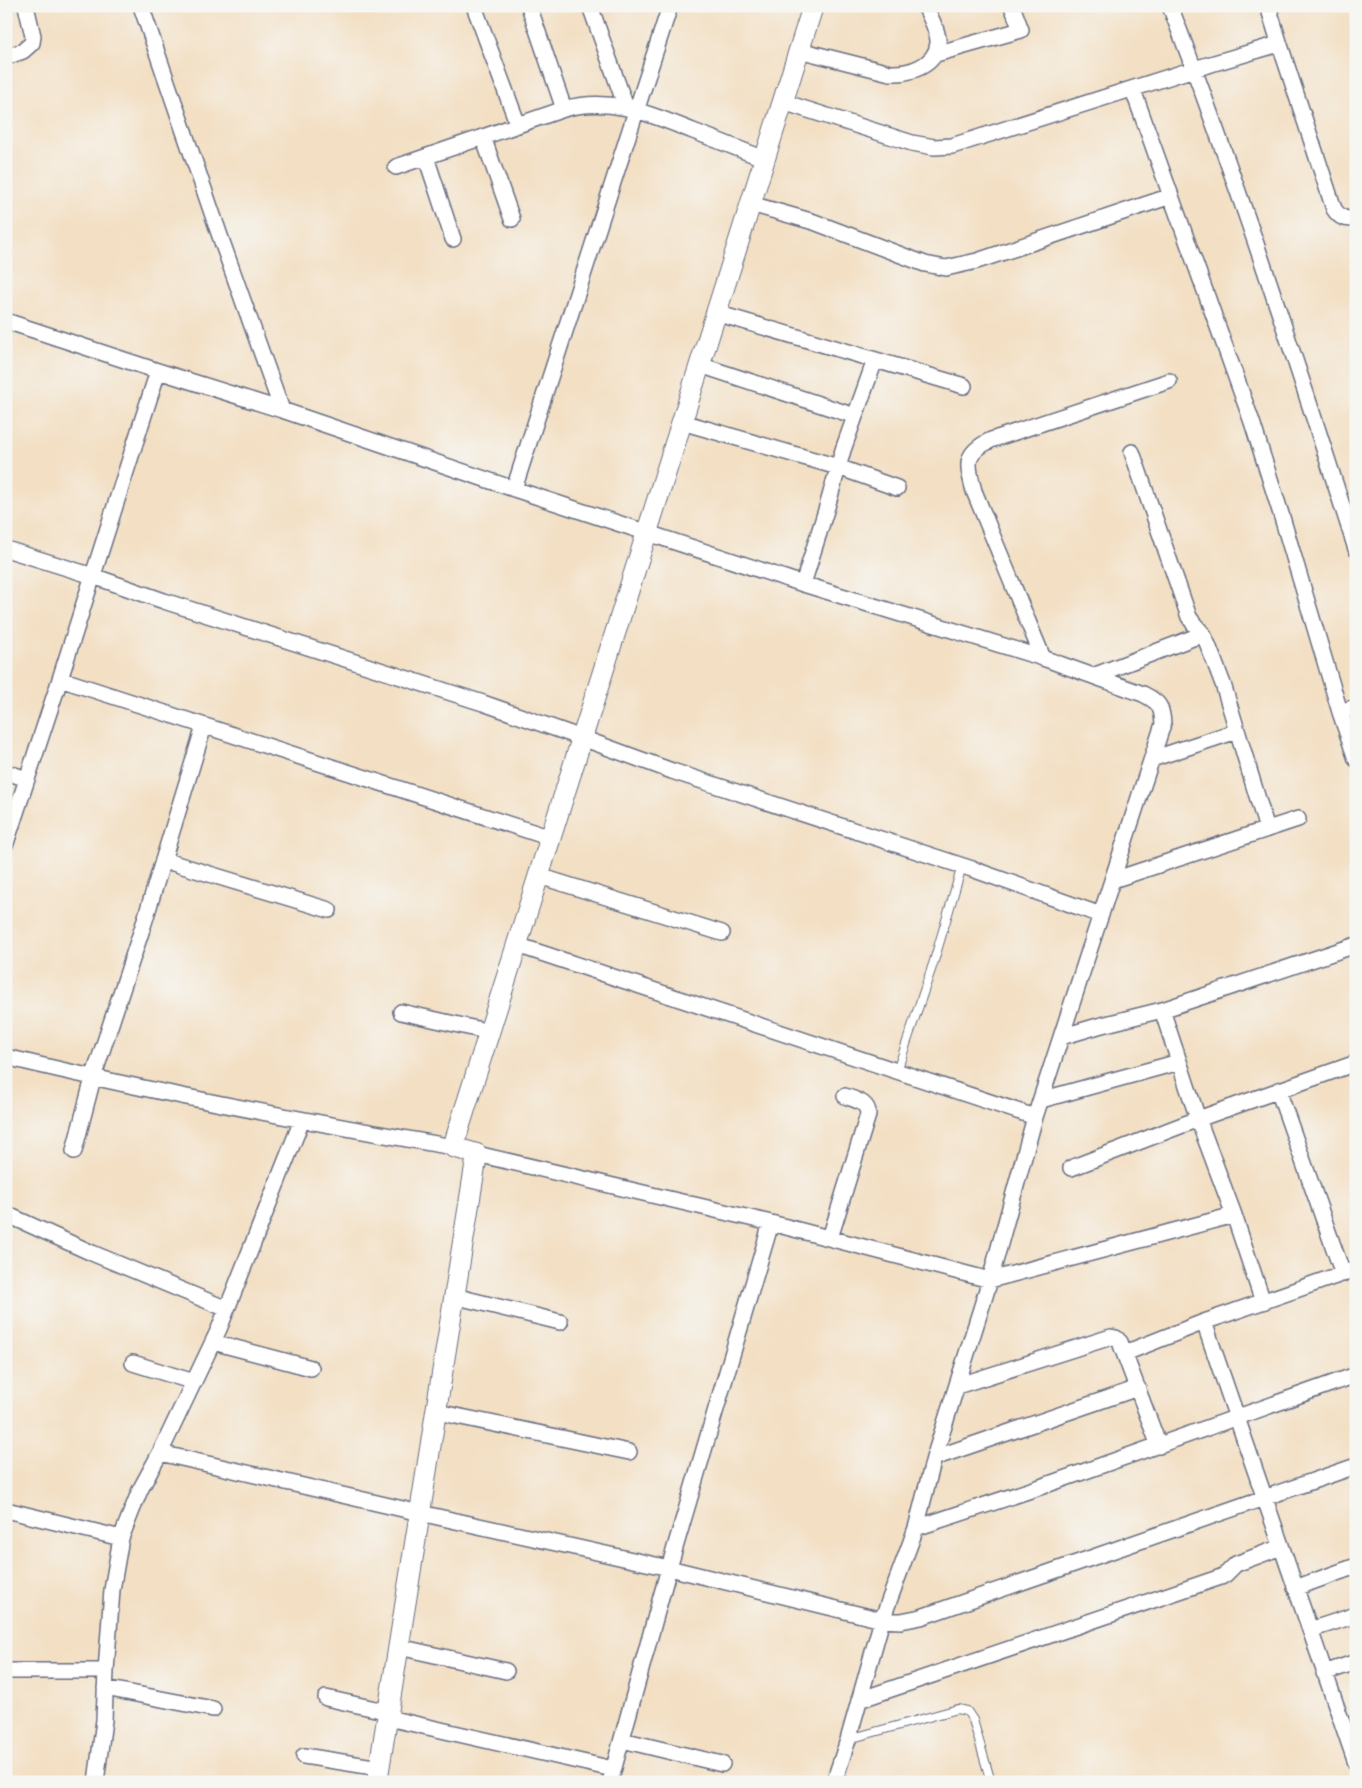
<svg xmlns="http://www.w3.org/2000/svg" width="1362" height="1788" font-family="'Gochi Hand',sans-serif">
<rect width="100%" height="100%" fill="#f6f6f2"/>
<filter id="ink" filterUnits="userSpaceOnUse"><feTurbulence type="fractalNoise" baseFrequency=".02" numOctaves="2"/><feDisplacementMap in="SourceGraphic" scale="10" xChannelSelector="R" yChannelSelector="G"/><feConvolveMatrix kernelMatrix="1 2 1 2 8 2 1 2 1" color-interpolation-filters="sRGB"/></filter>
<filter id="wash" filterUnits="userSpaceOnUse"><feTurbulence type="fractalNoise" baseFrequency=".0096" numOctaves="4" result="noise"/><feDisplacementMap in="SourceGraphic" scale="20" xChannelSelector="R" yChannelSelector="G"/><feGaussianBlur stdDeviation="1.12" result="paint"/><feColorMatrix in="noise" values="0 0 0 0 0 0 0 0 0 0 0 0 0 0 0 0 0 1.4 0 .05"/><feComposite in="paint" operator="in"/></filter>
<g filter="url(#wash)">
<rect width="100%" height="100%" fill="#f3dfc3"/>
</g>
<g filter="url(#ink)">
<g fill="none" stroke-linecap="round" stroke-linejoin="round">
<defs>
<path id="lane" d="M897 1071 934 961 962 866
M849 1739 958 1709 967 1711 973 1720 991 1782"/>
<path id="street" d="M141 6 221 239 282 410
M474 6 518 125
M529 6 564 109
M590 6 626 107
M1170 6C1239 185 1298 367 1356 549
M1279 42 1334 209C1340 218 1345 220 1356 218
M799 50 890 73C909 74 936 66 938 43 939 32 930 17 925 6
M936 54 1021 30 1012 6
M6 57 23 51 32 43 33 36 26 6
M1133 90 1252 422 1281 514 1340 712 1356 759
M783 102 912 143 934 147 952 146 1194 69 1272 46 1279 42 1268 6
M483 137 512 219
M426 157 453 239
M396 167 564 109C611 96 650 114 693 131 717 140 741 150 765 159
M751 204 814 222 925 264 946 268 977 261 1171 196
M716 313 964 386
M6 321 158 371 282 410 514 489 803 584 1043 658 1143 694C1159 702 1162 706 1163 724L1035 1117 990 1280 934 1458 916 1528 882 1620 848 1740 834 1782
M700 365 855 416
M682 422 838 467 897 488
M1132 452 1189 617 1194 624 1203 634 1208 645 1223 684 1267 829
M514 489 670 6
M6 549 93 576 164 601 483 703 582 738 672 771 972 869 1101 915
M803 584 827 507 843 450 875 360
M1043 658 974 491C967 464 963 454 991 440L1169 381
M1093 676 1203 634
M60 679 158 371
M1340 712 1356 707
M1152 759 1237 731
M6 772 27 779
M6 843 60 679 551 838
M163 860 329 910
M539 876 722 933
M1113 880 1298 819
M517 945 1035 1117
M1162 1010 1198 1119 1234 1215 1263 1302
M401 1012 490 1032
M1061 1037 1098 1026 1162 1010 1356 945
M6 1057C154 1093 304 1121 453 1147
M1278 1090 1343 1274
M1041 1100 1179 1062
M74 1151 93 1078 144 923 204 726
M477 1154 771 1223 990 1280 1234 1215
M1071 1168 1198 1119 1356 1063
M6 1214 92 1253 227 1309
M830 1238 868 1115C869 1102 855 1100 845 1096
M454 1296 560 1322
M1204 1322 1356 1763
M213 1342 311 1368
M1125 1353 1204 1322 1356 1269
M133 1363 194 1382
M957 1386 1111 1337 1116 1338 1120 1342 1159 1446
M437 1412 629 1452
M160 1453 420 1513 669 1568 882 1620 901 1621 921 1617 1356 1466
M934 1458 1138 1388
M6 1510 121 1538
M916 1528 1046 1485 1356 1375
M1295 1588 1356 1566
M1310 1630 1356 1615
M399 1647 506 1671
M6 1671H106
M1324 1673 1356 1662
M105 1688 213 1709
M326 1698 389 1712
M859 1700 1221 1577 1226 1574 1236 1564 1281 1547
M388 1718 613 1769
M622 1740 722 1764
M304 1756 380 1768
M96 1782 104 1720 106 1671 112 1590 121 1538 140 1490 160 1453 219 1329 302 1120
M610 1782 669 1568 771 1223"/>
<path id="secondary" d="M377 1782 477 1154 453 1147 813 6"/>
</defs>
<use href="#lane" stroke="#676d81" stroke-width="10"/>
<use href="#street" stroke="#676d81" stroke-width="18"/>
<use href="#secondary" stroke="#676d81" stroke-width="22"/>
<use href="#lane" stroke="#fff" stroke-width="8"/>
<use href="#street" stroke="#fff" stroke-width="15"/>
<use href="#secondary" stroke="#fff" stroke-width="20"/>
</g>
</g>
<rect width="1362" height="1788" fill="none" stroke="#f6f6f2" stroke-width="25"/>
</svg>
